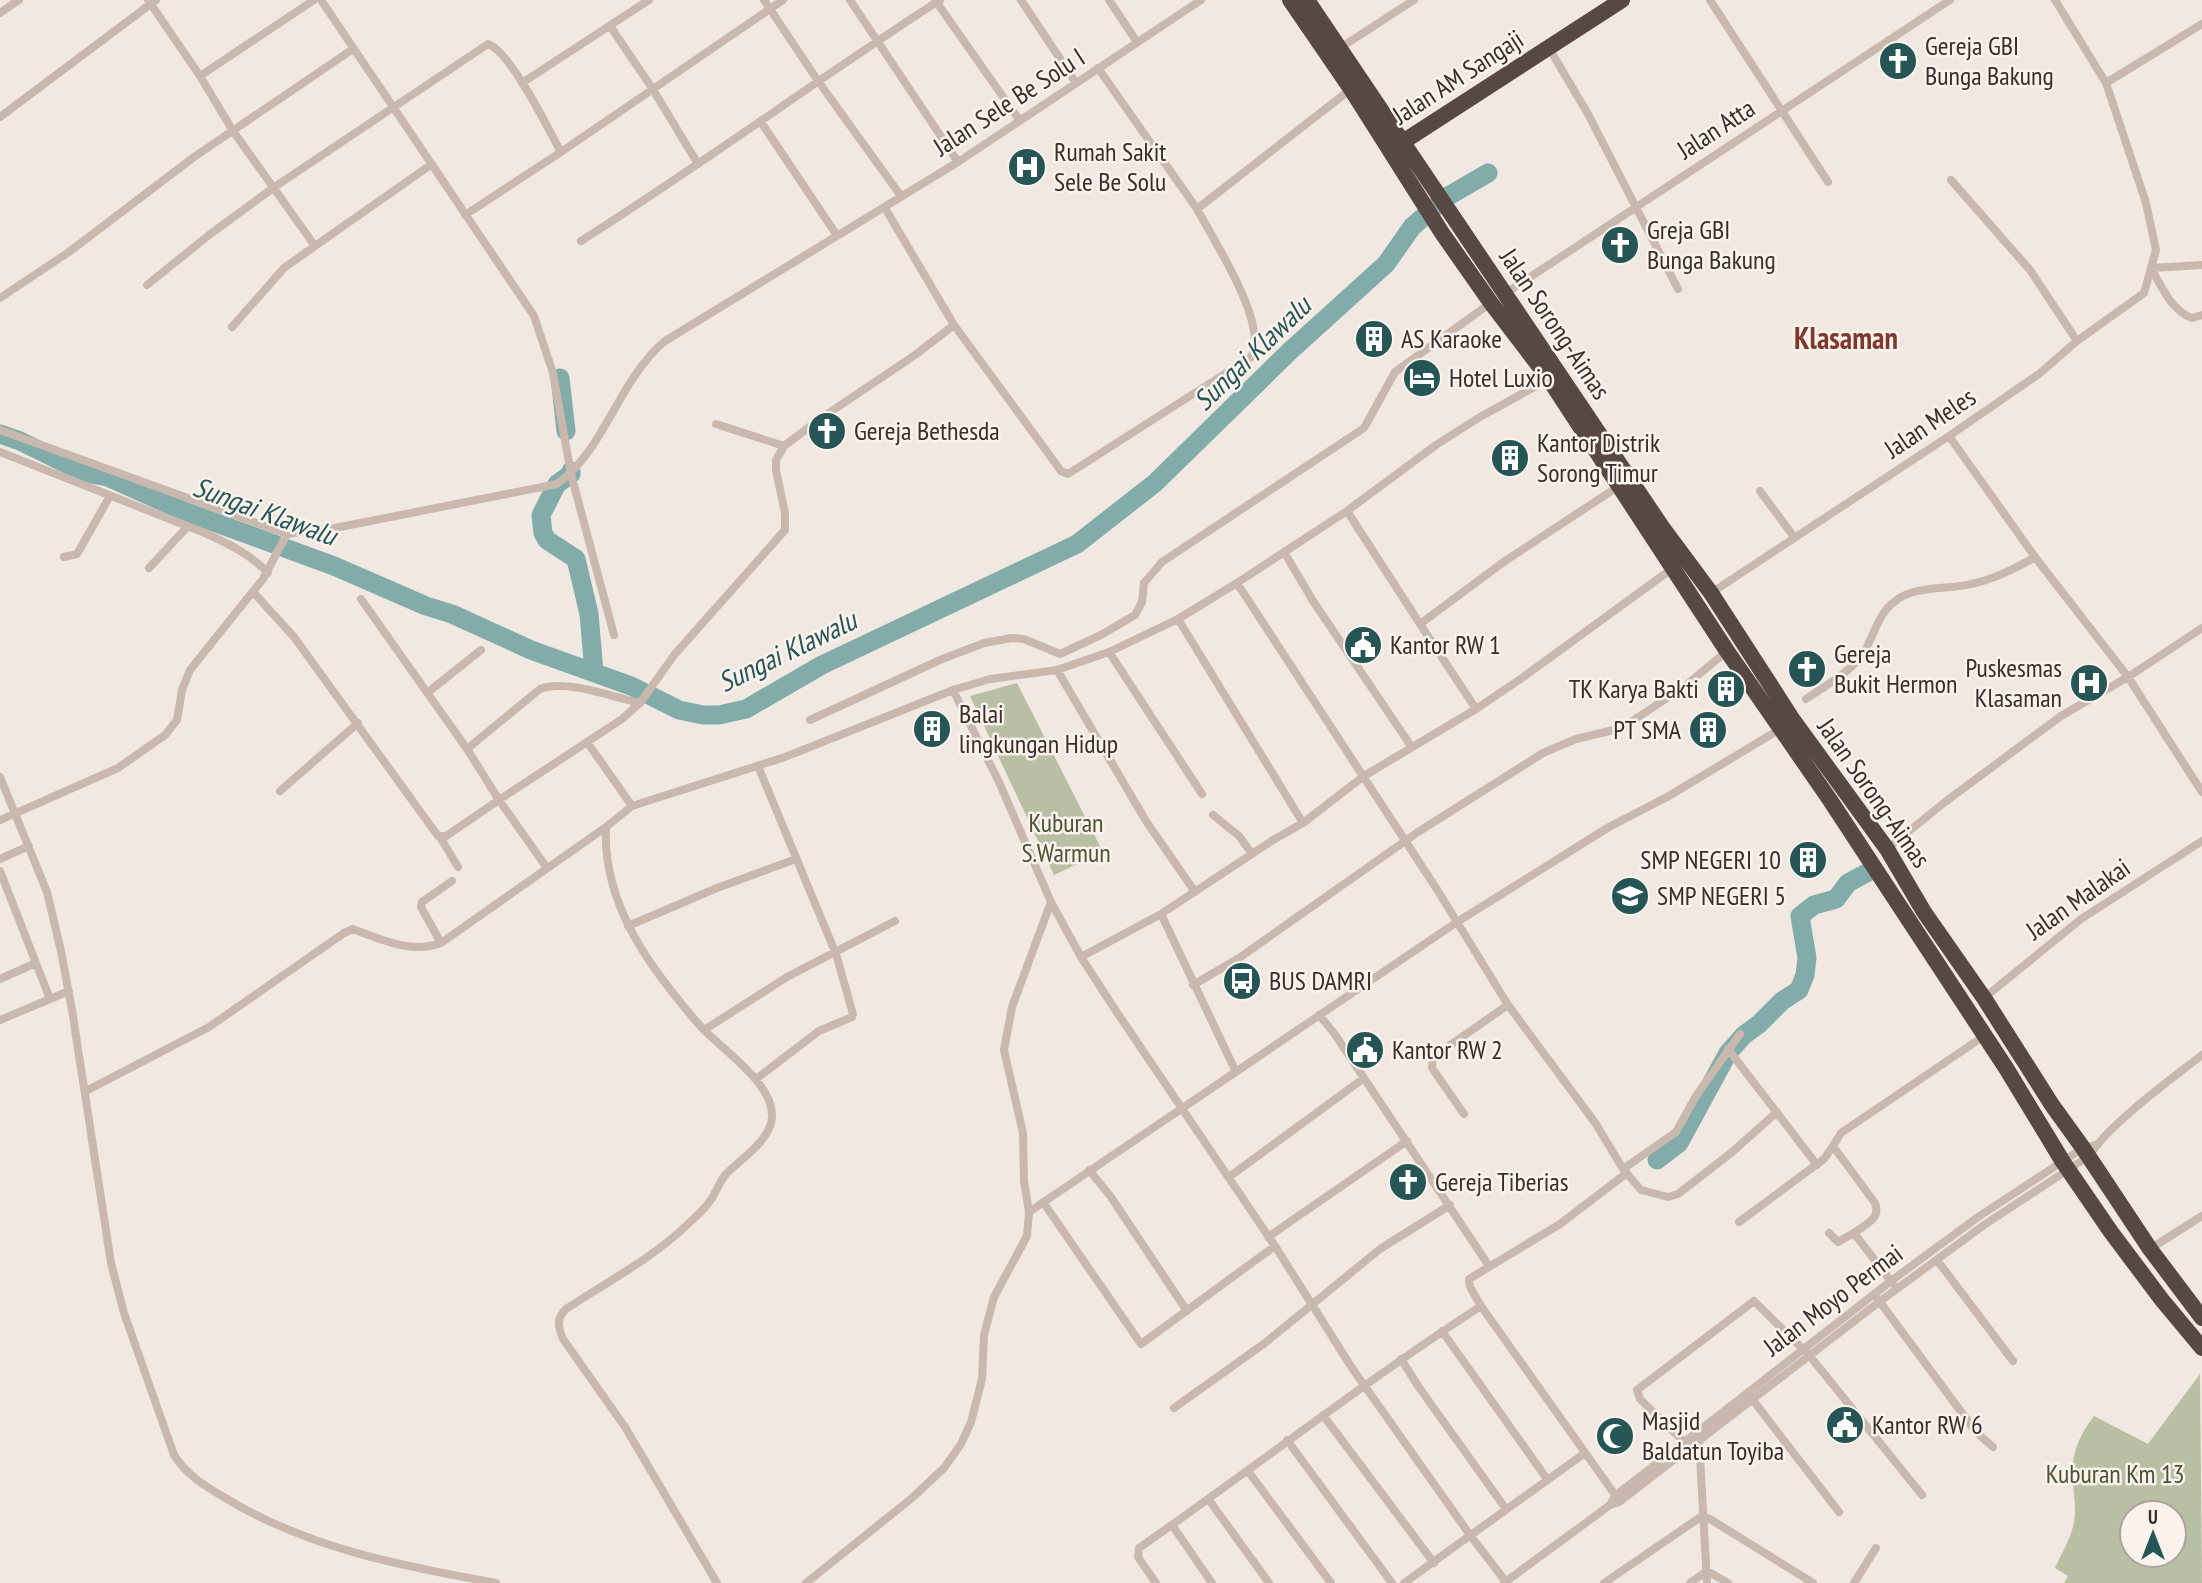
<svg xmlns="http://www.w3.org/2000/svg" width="2202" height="1583" font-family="'PT Sans Narrow',sans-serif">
<rect width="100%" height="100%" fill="#f1e8e1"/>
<path fill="#b8bfa2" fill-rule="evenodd" d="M1017 683 1103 852 1054 875 970 696Z
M2200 1374 2202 1583H2064L2068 1576 2055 1568C2061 1555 2069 1541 2073 1527 2077 1512 2074 1498 2073 1483 2070 1456 2078 1437 2094 1416L2148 1444ZM2174 1513V1555H2132V1513Z"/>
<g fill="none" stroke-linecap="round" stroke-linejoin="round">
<path stroke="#82acaa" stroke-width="19" d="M560 378 566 431
M0 434 20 441 85 473 108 477 181 510 334 566 426 606 452 614 531 650 631 686 679 710 703 715H719L746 709 822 665 1077 544 1155 483 1290 351 1386 264 1412 227 1445 198 1488 173
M571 471V474L557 484 541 515 543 533 547 540 576 559 589 614 594 672
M1657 1160 1679 1143 1728 1053 1744 1035 1759 1024 1782 1001 1799 990 1805 975 1807 958 1800 916 1814 905 1836 899 1848 883 1870 871"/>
<path stroke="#c8b8ae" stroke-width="8" d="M148 0 200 76 233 131 315 246 284 268 232 327
M321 0 534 316 553 373 571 474 614 635
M764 0 818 81 901 196
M850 0 958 162
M935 0 1020 121
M1021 0 1076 83
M1109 0 1137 42
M1710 0 1828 182
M0 13 19 0
M610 26 652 88 698 164
M1340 48 1414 0
M1549 48 1588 114 1678 289
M1098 68 1197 209 1351 89
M200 76 314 0
M522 83 649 0
M2106 83 2202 24
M0 117 156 0
M761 122 836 234
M1951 180 2030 270 2077 341
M885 208 954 325 1061 471 1068 474 1251 357C1270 326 1213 239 1197 209
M465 215 561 152 783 0
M581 241C703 164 819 78 940 0
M315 246 432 164
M2151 268C2162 287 2171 310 2192 318L2202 315
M2151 268 2202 265
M147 285 209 235 273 188 488 44C511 52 548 129 561 152
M1503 295 1950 0
M0 298 69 252 194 157 353 49
M716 424 784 446
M0 430 287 534 335 528 557 484C605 450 619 379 665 341L958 162 1201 0
M1949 436 2035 557 2128 677 2202 792
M0 452 205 533C229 544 250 554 268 573
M1760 491 1794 537
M1347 511 1420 624 1505 561 1619 486
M1284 552 1313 601 1411 746
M64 557 77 554 110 496
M149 568 188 526
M1237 583 1438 891 1508 1005 1596 1124 1623 1169 1641 1190 1668 1197 1678 1194 1731 1153 1777 1112
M253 592 294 637 438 836H446L499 800 547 868
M1711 593 1949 436 2039 374 2077 341 2144 293 2156 250 2146 203 2106 83 2055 0
M361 599 467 749
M1178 619 1303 823
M1420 624 1476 709
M1109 652 1202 794
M1057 670 1146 821 1195 892
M427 693 481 650
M1806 699C1826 685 1850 673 1864 652 1874 636 1878 614 1894 602 1913 585 1948 590 1971 584 1995 579 2014 569 2035 557
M640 703C612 697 567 679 540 689L467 749 499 800 622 719 640 703 675 654 785 530V513L776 470V460L784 446 820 419 915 355 954 325
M810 720 940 660 984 643 1012 638 1024 639 1060 654 1101 635 1135 615 1142 602 1144 583 1162 562 1364 428 1395 372 1492 302
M587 742 632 806
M0 777 47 892 61 951 72 1010 111 1263 124 1313 174 1455C186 1474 203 1485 222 1496 306 1548 401 1566 496 1583
M280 791 358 723
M1213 815 1239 836 1252 854
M0 820 118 768 165 735 177 720 182 690 190 670 263 579 287 534
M440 837 458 867
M1887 849 1945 802 2061 716 2128 677 2202 628
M0 859 29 846
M0 871 50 999
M1051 902 1081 957 1114 1008 1275 1246 1352 1368 1470 1535 1506 1582
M1161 914 1236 1072
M628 926 717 888 796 859
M441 943 421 907 422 902 452 881
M1081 957 1161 914 1273 840 1303 823 1364 776 1476 709 1522 678 1673 568
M0 979 36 963
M1193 985 1239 958 1418 832 1543 753 1576 739 1622 728 1685 686 1727 651
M1984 998 2081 919 2202 841
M1319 1015 1334 1033 1489 1266
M0 1020 69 991
M704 1030 787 977 895 921
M1728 1049 1817 1165
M756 1079 819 1031 852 1017 853 1014 836 954 758 766
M86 1091 209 1027 344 933 353 929C382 940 411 954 441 943L606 827
M1464 1114 1432 1068 1433 1057 1508 1005
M2096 1145 2083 1148 1978 1217 1891 1281 1615 1496 1610 1505 1619 1502 1879 1302 1984 1225 2089 1156C2109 1124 2170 1080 2202 1055
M1833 1146 1841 1133 1984 1036
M1623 1169 1676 1132 1696 1096 1740 1034
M1089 1170 1111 1197 1187 1311
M1229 1177 1364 1078
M1043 1202 1141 1344 1275 1246
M1029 1212 1457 922 1609 827 1667 797 1782 728
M1739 1222 1824 1159 1833 1146 1875 1203C1881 1219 1866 1224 1854 1233L1893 1284
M1829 1233 1838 1242 1854 1233
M1268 1237 1407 1141
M2150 1249 2202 1216
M1937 1260 2013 1361
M1877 1298 1976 1432 1993 1447
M1442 1331 1547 1479
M1401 1359 1418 1386 1506 1509
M1749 1395 1839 1512
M1174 1408 1265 1343 1380 1249 1450 1205
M1323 1415 1434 1563
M1699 1439 1707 1583
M1287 1440 1392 1583
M1683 1441 1640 1399 1637 1390 1754 1301 1809 1355 1922 1495
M1248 1471 1331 1583
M1618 1499 1481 1306 1470 1287 1469 1279 1560 1224 1627 1173
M1209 1500 1269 1583
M1172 1525 1212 1583
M717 1583 625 1427 563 1339C558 1327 556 1319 566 1309 607 1282 653 1258 688 1224 695 1217 704 1210 710 1201 716 1193 719 1182 726 1174 741 1159 771 1140 772 1117 774 1084 723 1050 702 1028 653 972 602 906 606 827L632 806 785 757 953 690 990 679 1057 670 1109 652 1178 619 1237 583 1347 511 1436 445 1480 417 1549 379
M806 1583 912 1498 944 1468 961 1444 971 1422 982 1379 984 1335 994 1297 1027 1236 1029 1212 1024 1181 1023 1133 1004 1050 1012 1007 1051 902 999 782 953 690
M1156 1583 1138 1557 1139 1548C1254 1468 1364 1382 1481 1306
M1404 1583 1585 1453
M1504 1583 1610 1505
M1604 1583 1702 1516 1710 1519 1813 1583
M1690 1583 1707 1571 1728 1583
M1854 1583 1876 1548"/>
<path stroke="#584843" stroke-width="16" d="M1290 0 1351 89 1442 233 1491 303 1549 379 1727 651 1830 800 2006 1068 2063 1162 2111 1232 2162 1300 2202 1348
M1307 0 1662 527 1711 593 1793 720 1887 849 1924 912 1984 998 2052 1105 2083 1148 2150 1249 2202 1318
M1395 147 1622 0"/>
</g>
<defs>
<symbol id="church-disc" viewBox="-11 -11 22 22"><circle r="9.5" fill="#255555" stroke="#f9f2ed"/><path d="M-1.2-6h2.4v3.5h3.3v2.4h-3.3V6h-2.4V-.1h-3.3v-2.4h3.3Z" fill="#fff"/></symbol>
<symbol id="hospital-disc" viewBox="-11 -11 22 22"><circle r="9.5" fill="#255555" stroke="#f9f2ed"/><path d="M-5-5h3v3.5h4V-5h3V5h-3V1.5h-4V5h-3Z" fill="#fff"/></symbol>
<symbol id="building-disc" viewBox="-11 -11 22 22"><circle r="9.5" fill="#255555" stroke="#f9f2ed"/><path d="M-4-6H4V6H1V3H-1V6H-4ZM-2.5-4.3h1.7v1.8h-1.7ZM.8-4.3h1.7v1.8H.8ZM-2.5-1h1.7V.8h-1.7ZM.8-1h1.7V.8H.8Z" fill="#fff"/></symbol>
<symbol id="hotel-disc" viewBox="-11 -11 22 22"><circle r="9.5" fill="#255555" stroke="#f9f2ed"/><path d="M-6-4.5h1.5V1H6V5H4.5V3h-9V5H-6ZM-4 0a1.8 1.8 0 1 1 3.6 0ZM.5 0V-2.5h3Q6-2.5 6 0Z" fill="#fff"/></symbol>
<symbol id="civic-disc" viewBox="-11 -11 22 22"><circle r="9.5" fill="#255555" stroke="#f9f2ed"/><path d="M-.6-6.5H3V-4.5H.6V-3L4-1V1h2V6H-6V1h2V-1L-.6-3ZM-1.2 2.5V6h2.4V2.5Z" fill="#fff"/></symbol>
<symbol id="school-disc" viewBox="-11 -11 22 22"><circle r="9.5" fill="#255555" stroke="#f9f2ed"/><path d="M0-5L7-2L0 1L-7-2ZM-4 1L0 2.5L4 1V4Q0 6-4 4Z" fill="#fff"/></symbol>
<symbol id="bus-disc" viewBox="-11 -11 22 22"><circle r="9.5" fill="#255555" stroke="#f9f2ed"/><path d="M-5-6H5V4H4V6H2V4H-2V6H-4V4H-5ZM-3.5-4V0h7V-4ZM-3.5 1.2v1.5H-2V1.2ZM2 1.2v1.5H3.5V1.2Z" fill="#fff"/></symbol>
<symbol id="mosque-disc" viewBox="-11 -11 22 22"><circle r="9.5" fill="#255555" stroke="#f9f2ed"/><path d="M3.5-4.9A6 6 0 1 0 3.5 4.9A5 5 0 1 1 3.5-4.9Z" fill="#fff"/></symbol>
</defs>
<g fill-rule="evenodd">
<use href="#church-disc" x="1876" y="39" width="44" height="44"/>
<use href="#hospital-disc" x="1005" y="145" width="44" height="44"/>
<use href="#church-disc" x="1598" y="223" width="44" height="44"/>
<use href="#building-disc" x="1352" y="317" width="44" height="44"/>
<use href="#hotel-disc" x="1400" y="356" width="44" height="44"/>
<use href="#church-disc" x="805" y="409" width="44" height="44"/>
<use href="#building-disc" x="1488" y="436" width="44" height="44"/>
<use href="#civic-disc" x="1341" y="623" width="44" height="44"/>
<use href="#church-disc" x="1785" y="647" width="44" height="44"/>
<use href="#hospital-disc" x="2067" y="661" width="44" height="44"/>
<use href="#building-disc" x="1704" y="667" width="44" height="44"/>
<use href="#building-disc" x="910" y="707" width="44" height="44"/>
<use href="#building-disc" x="1686" y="708" width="44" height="44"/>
<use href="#building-disc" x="1786" y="838" width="44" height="44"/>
<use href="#school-disc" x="1608" y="874" width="44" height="44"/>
<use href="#bus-disc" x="1220" y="959" width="44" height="44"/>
<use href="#civic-disc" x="1343" y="1028" width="44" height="44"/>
<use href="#church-disc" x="1386" y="1160" width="44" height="44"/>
<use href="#civic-disc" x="1823" y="1403" width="44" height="44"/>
<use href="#mosque-disc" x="1593" y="1414" width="44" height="44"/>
</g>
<g text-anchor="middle" stroke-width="5" stroke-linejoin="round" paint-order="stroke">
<g font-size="26" fill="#382e2b" stroke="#f9f2ed" text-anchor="start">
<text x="1925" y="55">Gereja GBI<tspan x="1925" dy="30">Bunga Bakung</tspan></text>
<text x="1054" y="161">Rumah Sakit<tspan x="1054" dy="30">Sele Be Solu</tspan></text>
<text x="1647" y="239">Greja GBI<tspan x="1647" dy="30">Bunga Bakung</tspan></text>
<text x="1401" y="348">AS Karaoke</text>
<text x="1449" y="387">Hotel Luxio</text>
<text x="854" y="440">Gereja Bethesda</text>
<text x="1537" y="452">Kantor Distrik<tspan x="1537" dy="30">Sorong Timur</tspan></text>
<text x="1390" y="654">Kantor RW 1</text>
<text x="1834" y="663">Gereja<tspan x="1834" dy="30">Bukit Hermon</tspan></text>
<text x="2062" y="677" text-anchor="end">Puskesmas<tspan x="2062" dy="30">Klasaman</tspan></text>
<text x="1699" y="698" text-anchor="end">TK Karya Bakti</text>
<text x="959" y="723">Balai<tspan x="959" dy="30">lingkungan Hidup</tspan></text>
<text x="1681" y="739" text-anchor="end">PT SMA</text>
<text x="1781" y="869" text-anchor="end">SMP NEGERI 10</text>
<text x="1657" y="905">SMP NEGERI 5</text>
<text x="1269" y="990">BUS DAMRI</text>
<text x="1392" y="1059">Kantor RW 2</text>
<text x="1435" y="1191">Gereja Tiberias</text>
<text x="1642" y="1430">Masjid<tspan x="1642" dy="30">Baldatun Toyiba</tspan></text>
<text x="1872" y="1434">Kantor RW 6</text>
</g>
<g font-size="26" fill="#382e2b" stroke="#f9f2ed">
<text transform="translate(1458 77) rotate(-33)" y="9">Jalan AM Sangaji</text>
<text transform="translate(1009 102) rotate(-33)" y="9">Jalan Sele Be Solu I</text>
<text transform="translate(1716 129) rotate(-33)" y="9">Jalan Atta</text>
<text transform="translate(1555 324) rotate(56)" y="9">Jalan Sorong-Aimas</text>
<text transform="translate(1930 423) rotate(-34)" y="9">Jalan Meles</text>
<text transform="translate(1874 793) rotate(55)" y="9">Jalan Sorong-Aimas</text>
<text transform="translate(2078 899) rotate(-35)" y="9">Jalan Malakai</text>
<text transform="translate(1833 1300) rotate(-37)" y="9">Jalan Moyo Permai</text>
</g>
<g font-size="26" fill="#4a5431" stroke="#f9f2ed">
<text x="1066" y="832">Kuburan<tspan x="1066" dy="30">S.Warmun</tspan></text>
<text x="2115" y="1483">Kuburan Km 13</text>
</g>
<g font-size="28" font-style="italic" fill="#255555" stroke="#f9f2ed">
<text transform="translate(1252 353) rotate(-44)" y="10">Sungai Klawalu</text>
<text transform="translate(265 511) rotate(20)" y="10">Sungai Klawalu</text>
<text transform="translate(787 651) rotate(-26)" y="10">Sungai Klawalu</text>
</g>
<g font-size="30" font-weight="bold" fill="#7f392c" stroke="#f9f2ed">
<text x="1846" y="349">Klasaman</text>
</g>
</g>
<g transform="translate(2153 1534)"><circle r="33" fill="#f9f2ed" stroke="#aca49f" stroke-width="2"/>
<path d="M0-5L12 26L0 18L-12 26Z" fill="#255555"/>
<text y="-10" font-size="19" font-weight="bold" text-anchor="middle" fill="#382e2b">U</text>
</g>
</svg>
